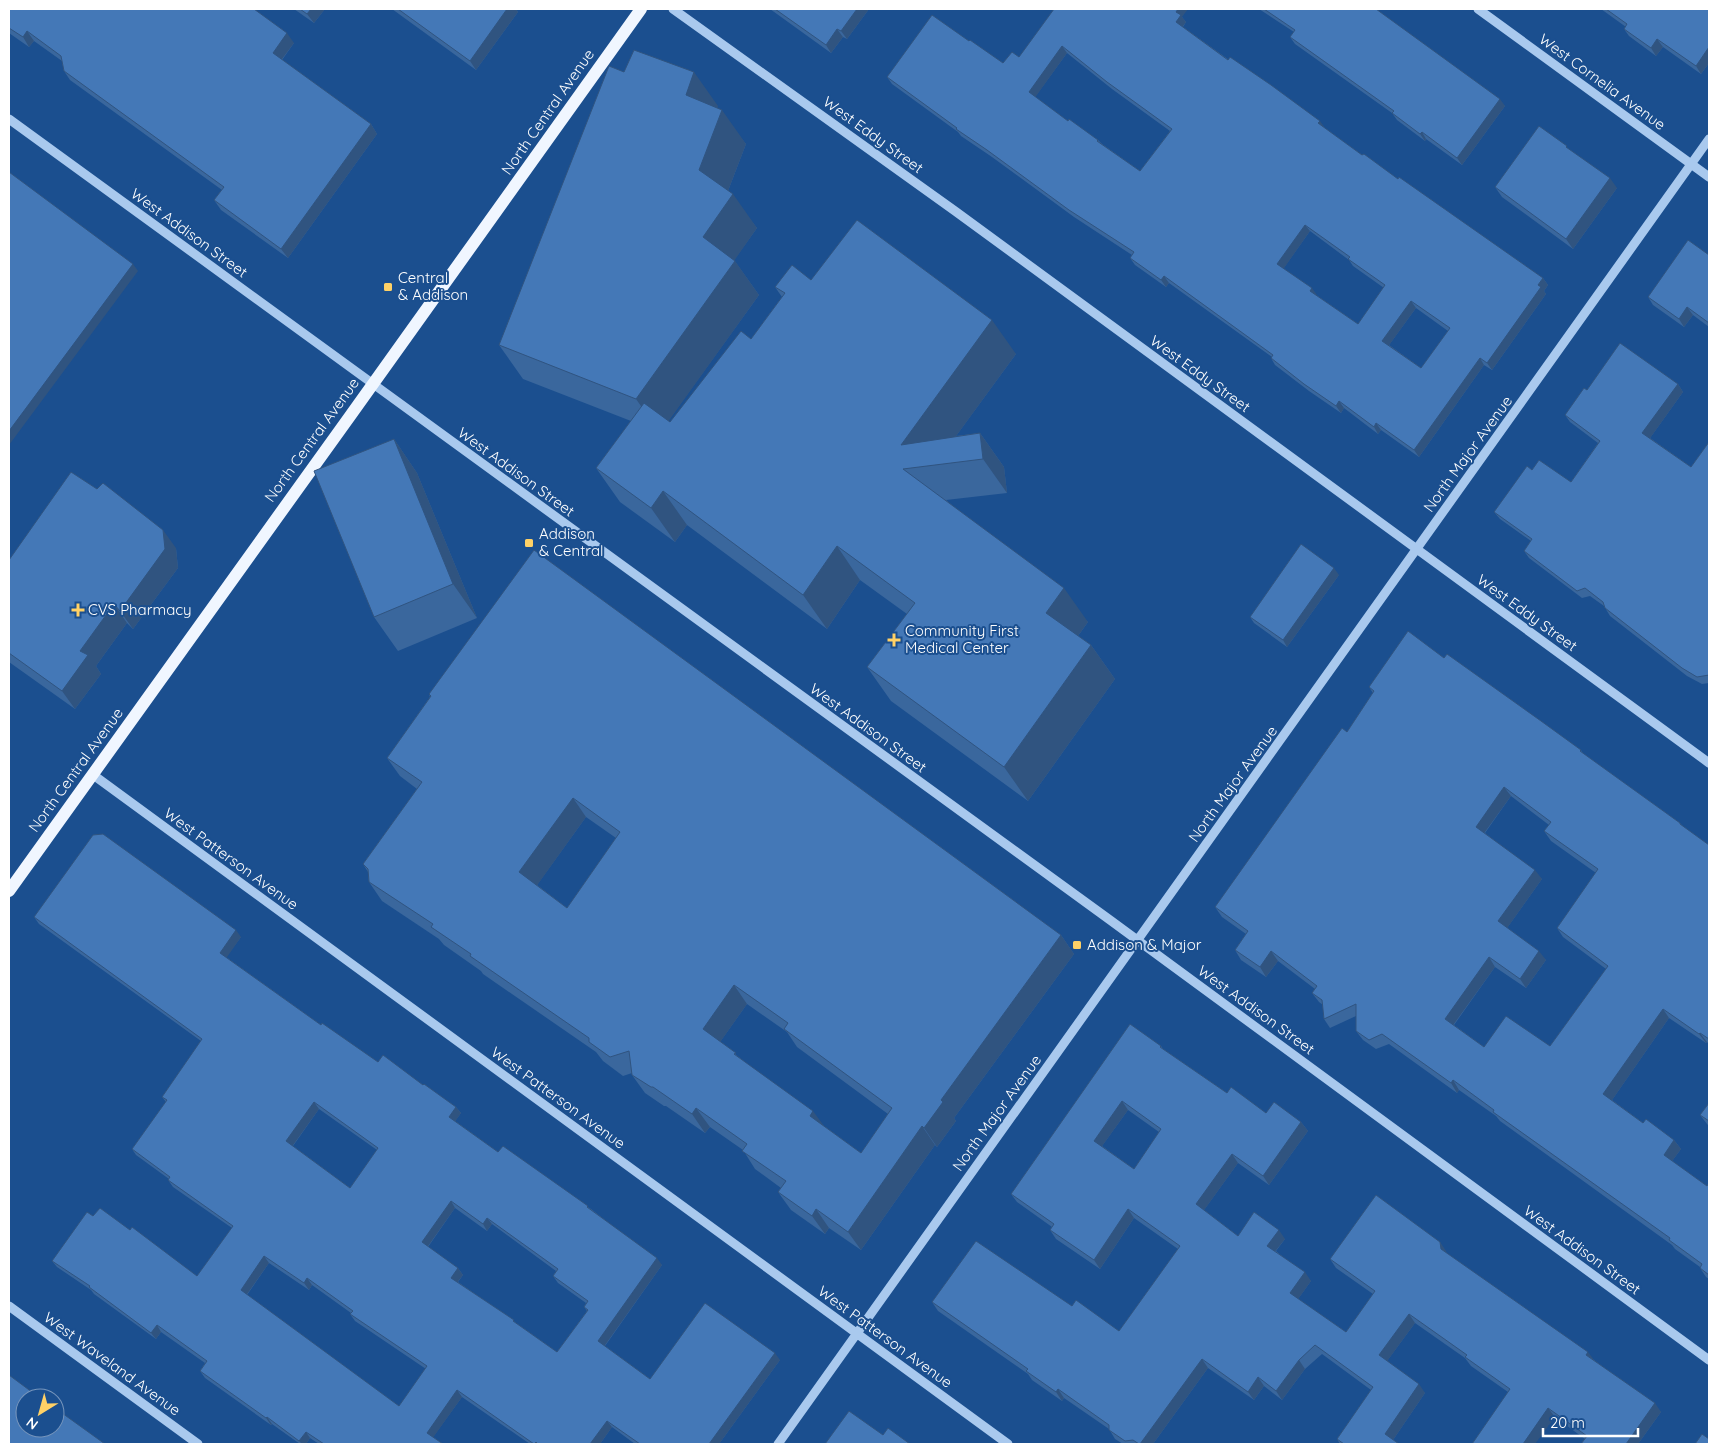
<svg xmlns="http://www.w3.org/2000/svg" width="1718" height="1453" font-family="Quicksand,sans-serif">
<rect width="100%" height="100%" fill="#1b4f8f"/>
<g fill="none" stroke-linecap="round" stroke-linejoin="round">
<path stroke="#a9c9ee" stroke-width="9" d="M673 9 955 211 1709 763
M1478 9 1709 177
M9 119 1110 920 1709 1360
M92 774 1008 1444
M9 1306 198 1444
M778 1444 1709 139"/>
<path stroke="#f0f6ff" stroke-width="12" d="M9 891C220 598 431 303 641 9"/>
</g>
<path fill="#3a679d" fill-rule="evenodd" d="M9 9 294 43 282 60 371 124 377 134 288 258 221 210 214 200 222 190 70 80 64 71 62 61 34 41 29 47 9 33Z
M294 9H325L314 23Z
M392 9H516L518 12 476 70Z
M770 9H869L847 39 843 37 831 53Z
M1259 9H1376L1505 106 1462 165 1426 139 1425 141 1397 120 1392 113 1295 44 1290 37 1294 32Z
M1601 9H1709V63L1701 74 1663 47 1656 56 1629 36 1624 29 1626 27Z
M1182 17 1186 22 1183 27 1362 155 1543 278 1548 285 1544 291 1546 294 1492 370 1484 365 1419 457 1381 430 1378 434 1344 408 1341 413 1309 391 1275 365 1271 358 1272 357 1169 283 1166 287 1135 265 1130 258 1132 255 1074 217 992 157 961 136 958 132 892 84 887 77 969 41 1003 63 1019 57ZM1067 53 1112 89 1170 131 1140 171 1102 144 1098 140 1068 121 1035 97ZM1310 231 1349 260 1353 266 1384 288 1358 324 1316 295 1283 269ZM1416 308 1448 331 1421 368 1389 345Z
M718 106 717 108 746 144 728 191 757 228 734 260 759 295 668 421 670 422 751 339 782 297 775 287 811 280 1016 354 956 436 980 433 1004 467 1007 493 946 500 1088 622 1078 636 1091 645 1115 679 1028 801 891 701 867 667 907 614 860 580 827 629 687 525 675 542 620 502 596 468 631 421 523 379 499 345Z
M1495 187 1617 188 1573 249 1502 197Z
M1709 255V327L1693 315 1684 327 1653 305 1648 297Z
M1678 384 1683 392 1650 438 1691 467 1709 442V683L1702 684 1687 676 1610 616 1604 606 1590 596 1582 598 1529 558 1524 551 1531 541 1500 519 1494 512 1532 470 1571 482 1598 443 1570 422 1565 415 1587 390Z
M394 439 417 473 477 618 398 651 374 617Z
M176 548 178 568 133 629 127 623 96 666 101 674 75 709 9 662V560Z
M1339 575 1287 647 1254 623 1250 617Z
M1444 658 1581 750 1583 754 1680 823 1683 827 1709 845V1044L1707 1042 1706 1043 1669 1018 1612 1100 1643 1123 1674 1140 1681 1149 1672 1161 1707 1186 1709 1183V1279L1706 1277 1700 1268V1267L1675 1249 1672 1245 1500 1121 1496 1116 1459 1090 1457 1093 1389 1044 1376 1049 1363 1040 1356 1031V1016L1330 1028 1324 1019 1323 1005 1319 1002 1312 993 1315 989 1278 961 1266 977 1241 960 1235 950 1246 934 1222 917 1215 907 1347 732 1373 693 1369 687ZM1511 796 1549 825 1544 831 1551 841 1596 873 1557 928 1563 937 1606 969 1550 1046 1484 1047 1454 1025 1495 967 1526 988 1546 960 1507 928 1542 879 1485 833Z
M429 694 1061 935 1074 954 954 1118 956 1121 937 1147 935 1145 861 1250 829 1228 825 1234 791 1210 778 1192 781 1188 755 1169 743 1150 710 1127 705 1133 666 1106H664L645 1093 632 1075V1073L623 1076 603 1061 596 1052 483 974 481 971 444 945 439 939 382 901 369 882 368 872 363 864 417 789 400 776 387 758 430 697ZM586 817 616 838 567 908 537 885ZM747 1004 787 1032 797 1047 888 1114 861 1153 824 1126 740 1058 720 1042Z
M34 917 241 937 226 957 321 1025 378 1062 423 1085 456 1107 461 1113 455 1121 498 1152 591 1209 662 1265 605 1346 650 1379 780 1360 719 1444H635L612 1427 600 1444H530L462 1397 433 1437 443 1444H319L310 1438 306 1444H300L272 1424 271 1425 205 1378 200 1371 205 1363 161 1332 156 1339 94 1294 91 1290 57 1267 52 1261 93 1216 130 1230 197 1276 232 1228 173 1187 168 1180 169 1179 136 1155 132 1149 166 1102 162 1097 201 1041 39 924ZM319 1109 377 1150 350 1188 293 1146ZM455 1208 487 1231 492 1224 556 1271 553 1276 558 1283 586 1303 584 1307 587 1311 557 1352 458 1282 463 1275 458 1268 428 1247ZM269 1263 309 1290 312 1285 351 1313 350 1314 355 1321 426 1369 399 1406 247 1295Z
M1161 1046 1163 1049 1227 1093 1266 1113 1301 1122 1308 1131 1269 1185 1238 1163 1204 1210 1238 1236 1285 1239 1276 1251 1311 1281 1298 1299 1346 1332 1373 1294 1336 1268 1330 1259 1446 1251V1253L1594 1360 1661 1412 1638 1444H1581L1585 1439 1555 1417 1508 1392 1471 1366 1465 1358 1415 1323 1387 1361 1425 1393 1393 1440 1399 1444H1340L1337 1439 1371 1390 1322 1354 1305 1369 1282 1400 1264 1386 1254 1400 1208 1368 1153 1444H1123L1115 1439 1109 1429 1064 1398 1062 1401 1032 1380 1028 1374 938 1311 932 1302 1072 1306 1119 1331 1178 1249 1134 1218 1100 1269 1056 1239 1050 1230 1052 1227 1017 1202 1011 1194ZM1128 1110 1159 1132 1134 1169 1102 1146Z
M1709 1103V1126L1707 1124 1700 1115Z"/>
<path fill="#305480" d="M311 9H325L314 23 307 14Z
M507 9H516L518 12 476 70 470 61Z
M857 9H869L847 39 841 31Z
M1178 9H1188L1182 17 1186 22 1181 29 1176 22V12Z
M837 29 843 37 831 53 826 45Z
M27 31 34 41 29 47 23 37Z
M287 33 294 43 279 63 273 53Z
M1657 39 1663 47 1656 56 1651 48Z
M1062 46 1067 53 1034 99 1029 92Z
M1709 47V63L1701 74 1696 66Z
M694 72 718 106 709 130 686 95Z
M1500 99 1505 106 1462 165 1457 158Z
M722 110 746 144 723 204 699 170Z
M1320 121 1325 128 1318 123Z
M371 124 377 134 288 258 281 249Z
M1422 132 1426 139 1425 141 1420 134Z
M1610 178 1617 188 1573 249 1566 239Z
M733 194 757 228 727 271 703 237Z
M1305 225 1310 231 1282 271 1277 264Z
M735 261 759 295 660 433 636 399Z
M133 264 138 271 9 445V431Z
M1164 276 1169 283 1166 287 1161 280Z
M1543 278 1548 285 1544 291 1546 294 1492 370 1487 363Z
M1312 288 1317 295 1315 298 1310 291Z
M1411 301 1416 308 1387 348 1382 341Z
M1687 307 1693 315 1684 327 1679 319Z
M992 320 1016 354 935 465 901 445Z
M1480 358 1484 365 1419 457 1414 450Z
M1678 384 1683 392 1648 441 1642 433Z
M1339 401 1344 408 1341 413 1336 406Z
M1376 423 1381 430 1378 434 1374 427Z
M980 433 1004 467 1007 493 983 459Z
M394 439 417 473 477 618 453 584Z
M663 491 687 525 675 542 651 508Z
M163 530 176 548 178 568 133 629 120 611Z
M837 546 860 580 827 629 803 595Z
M1334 568 1339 575 1287 647 1283 640Z
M1064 588 1088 622 1070 647 1046 613Z
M114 604 127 623 96 666 101 674 75 709 62 691 80 651Z
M1091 645 1115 679 1028 801 1004 767Z
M1504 787 1511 796 1482 836 1476 827Z
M573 798 586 817 533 891 519 872Z
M1535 870 1542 879 1505 931 1498 921Z
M236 930 241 937 225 960 220 953Z
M1061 935 1074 954 954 1118 956 1121 937 1147 924 1128 941 1100Z
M1271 951 1278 961 1266 977 1260 967Z
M1539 951 1546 960 1526 988 1520 979Z
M1489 957 1495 967 1451 1028 1445 1019Z
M734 985 747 1004 716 1048 703 1029Z
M1663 1009 1669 1018 1610 1103 1603 1094Z
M1700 1033 1707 1042 1706 1043 1699 1034Z
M1453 1080 1459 1090 1457 1093 1451 1083Z
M1122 1101 1128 1110 1100 1149 1094 1141Z
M314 1102 319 1109 291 1148 286 1141Z
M456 1107 461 1113 454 1123 449 1117Z
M696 1108 710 1127 705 1133 692 1114Z
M813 1111 827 1130 810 1116Z
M1301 1122 1308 1131 1269 1185 1263 1176Z
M922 1126 935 1145 861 1250 848 1232Z
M1674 1140 1681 1149 1670 1164 1664 1155Z
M1232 1154 1238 1163 1202 1213 1196 1204Z
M451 1201 455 1208 426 1249 422 1242Z
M816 1209 829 1228 825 1234 812 1216Z
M1128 1209 1134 1218 1100 1269 1094 1260Z
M487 1218 492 1224 487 1231 483 1224Z
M1279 1230 1285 1239 1273 1254 1267 1246Z
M1440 1242 1446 1251 1447 1258 1441 1249Z
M264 1256 269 1263 245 1297 241 1290Z
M657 1258 662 1265 603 1348 598 1341Z
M458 1268 463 1275 456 1284 451 1278Z
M1305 1272 1311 1281 1296 1302 1290 1293Z
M307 1278 312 1285 309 1290 304 1283Z
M1409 1314 1415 1323 1385 1364 1379 1355Z
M157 1325 161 1332 156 1339 151 1333Z
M1588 1352 1594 1360 1586 1355Z
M775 1353 780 1360 719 1444H709Z
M1202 1359 1208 1368 1153 1444H1140Z
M1299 1360 1305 1369 1282 1400 1276 1391Z
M1258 1377 1264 1386 1254 1400 1248 1392Z
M1419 1384 1425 1393 1391 1443 1385 1434Z
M1058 1389 1064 1398 1062 1401 1056 1392Z
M457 1390 462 1397 432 1439 427 1433Z
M1655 1403 1661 1412 1638 1444H1626Z
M1548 1408 1555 1417 1535 1444H1523Z
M267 1417 272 1424 271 1425 266 1418Z
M607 1421 612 1427 600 1444H590Z
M306 1432 310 1438 306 1444H302L299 1441Z"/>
<path fill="#4478b7" stroke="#305480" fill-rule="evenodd" d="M9 9H254L287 33 273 53 371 124 281 249 214 200 224 187 64 71 61 56 27 31 23 37 9 28Z
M300 9H311L307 14Z
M398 9H507L470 61Z
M775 9H857L841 31 837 29 826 45Z
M1054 9H1178L1176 12 1181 15 1176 22 1228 60 1230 57 1271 85 1320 121 1318 123 1362 155 1364 154 1398 179 1399 177 1543 278 1538 285 1541 287 1487 363 1480 358 1414 450 1376 423 1374 427 1339 401 1336 406 1304 384 1271 358 1273 355 1164 276 1161 280 1130 258 1134 252 1069 210 987 150 956 129 957 128 887 77 932 15 969 41 970 40 1003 63 1012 52 1019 57ZM1062 46 1107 82 1172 129 1140 171 1097 141 1098 140 1069 119 1068 121 1029 92ZM1305 225 1350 257 1348 259 1385 285 1358 324 1310 291 1312 288 1277 264ZM1411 301 1450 328 1421 368 1382 341Z
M1264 9H1376L1500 99 1457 158 1422 132 1420 134 1392 113 1394 111 1290 37 1295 30Z
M1606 9H1709V47L1696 66 1657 39 1651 48 1624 29 1627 24Z
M634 50 694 72 686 95 722 110 699 170 733 194 703 237 735 261 636 399 499 345 609 66 624 72Z
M1539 126 1567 146 1566 147 1610 178 1566 239 1495 187Z
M9 172 133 264 9 431Z
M857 220 992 320 901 445 980 433 983 459 903 469 1064 588 1046 613 1091 645 1004 767 867 667 915 603 837 546 803 595 663 491 651 508 596 468 644 403 670 422 741 331 751 339 785 293 775 287 792 265 811 280Z
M1688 240 1709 255V323L1687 307 1679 319 1648 297Z
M1620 343 1678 384 1642 433 1691 467 1709 442V675L1697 677 1682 668 1605 608 1603 602 1585 588 1577 591 1524 551 1532 539 1494 512 1527 466 1532 470 1539 460 1571 482 1600 441 1565 415 1584 388 1587 390Z
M394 439 453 584 374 617 314 471Z
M71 472 97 489 103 483 163 530 165 549 120 611 114 604 80 651 88 655 62 691 9 653V560Z
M1301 544 1334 568 1283 640 1250 617Z
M534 550 1061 935 941 1100 943 1102 924 1128 922 1126 848 1232 816 1209 812 1216 778 1192 786 1181 742 1151 747 1144 696 1108 692 1114 653 1087H651L632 1075 629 1051 610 1057 589 1042V1038L470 956 471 954 431 927 433 924 369 882 368 869 363 864 422 782 387 758 431 696 429 694ZM573 798 620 832 567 908 519 872ZM734 985 788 1023 784 1029 892 1108 861 1153 810 1116 813 1111 734 1054 736 1053 703 1029Z
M1408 631 1444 658 1447 654 1541 721 1581 750 1580 751 1680 823V824L1709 845V1039L1700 1033 1699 1034 1663 1009 1603 1094 1643 1123 1646 1119 1674 1140 1664 1155 1707 1186 1709 1183V1275L1700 1268 1702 1264 1669 1240 1670 1238 1493 1112 1494 1110 1453 1080 1451 1083 1382 1034 1369 1040 1356 1031V1004L1324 1019 1322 1000 1312 993 1317 986 1271 951 1260 967 1235 950 1248 931 1215 907 1342 728 1347 732 1374 691 1369 687ZM1504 787 1551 822 1544 831 1598 869 1557 928 1608 966 1550 1046 1506 1016 1484 1047 1445 1019 1489 957 1520 979 1539 951 1498 921 1535 870 1476 827Z
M103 834 236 930 220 953 321 1025 322 1023 378 1062 383 1055 423 1085 424 1084 456 1107 449 1117 498 1152 503 1146 588 1206 587 1207 657 1258 598 1341 650 1379 705 1303 775 1353 709 1444H640L607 1421 590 1444H538L536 1442 534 1444 457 1390 427 1433 443 1444H324L306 1432 299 1441 267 1417 266 1418 200 1371 207 1361 157 1325 151 1333 89 1287 90 1286 52 1261 87 1212 93 1216 100 1208 130 1230 132 1227 197 1276 233 1226 168 1180 170 1177 132 1149 167 1100 162 1097 202 1039 34 917 93 835ZM314 1102 378 1148 350 1188 286 1141ZM451 1201 483 1224 487 1218 558 1269 553 1276 588 1301 584 1307 588 1310 557 1352 513 1321 514 1320 451 1278 458 1268 422 1242ZM264 1256 304 1283 307 1278 353 1311 350 1314 427 1366 399 1406 241 1290Z
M1130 1024 1161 1046 1160 1047 1227 1093 1231 1087 1266 1113 1274 1102 1301 1122 1263 1176 1232 1154 1196 1204 1238 1236 1254 1212 1279 1230 1267 1246 1305 1272 1290 1293 1346 1332 1375 1291 1330 1259 1376 1195 1440 1242 1441 1249 1588 1352 1586 1355 1655 1403 1626 1444H1581L1587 1436 1548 1408 1523 1444H1472L1510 1389 1465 1357 1467 1355 1409 1314 1379 1355 1419 1384 1385 1434 1399 1444H1344L1337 1439 1373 1387 1315 1345 1299 1360 1276 1391 1258 1377 1248 1392 1202 1359 1140 1444H1139L1133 1440 1125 1441 1109 1430V1425L1058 1389 1056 1392 1026 1371 1028 1369 932 1302 976 1241 1072 1306 1076 1300 1119 1331 1180 1246 1128 1209 1094 1260 1050 1230 1054 1224 1011 1194ZM1122 1101 1161 1129 1134 1169 1094 1141Z
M1709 1103V1121L1700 1115Z
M9 1375 40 1398H25V1428H55V1408L105 1444H9Z
M849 1411 883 1435 888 1428 910 1444H825Z
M1702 1434 1709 1439V1444H1695Z"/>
<g fill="#ffd166" stroke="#1b4f8f" stroke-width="2">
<rect x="383" y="282" width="10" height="10" rx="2.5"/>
<rect x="524" y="538" width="10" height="10" rx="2.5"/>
<path d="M75.5 602.5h5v5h5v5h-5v5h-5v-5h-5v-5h5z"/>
<path d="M891.5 632.5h5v5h5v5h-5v5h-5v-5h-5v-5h5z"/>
<rect x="1072" y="940" width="10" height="10" rx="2.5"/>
</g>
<g text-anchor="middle" stroke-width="4" stroke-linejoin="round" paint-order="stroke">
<g font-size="15" fill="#fff" stroke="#1b4f8f">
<text transform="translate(1602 82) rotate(36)" y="5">West Cornelia Avenue</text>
<text transform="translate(548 112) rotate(-55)" y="5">North Central Avenue</text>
<text transform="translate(873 135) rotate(36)" y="5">West Eddy Street</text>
<text transform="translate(189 233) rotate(36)" y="5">West Addison Street</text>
<text transform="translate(1200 374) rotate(36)" y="5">West Eddy Street</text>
<text transform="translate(312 440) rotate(-54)" y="5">North Central Avenue</text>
<text transform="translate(1468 454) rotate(-54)" y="5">North Major Avenue</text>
<text transform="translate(516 472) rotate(36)" y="5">West Addison Street</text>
<text transform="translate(1527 613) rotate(36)" y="5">West Eddy Street</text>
<text transform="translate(868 728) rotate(36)" y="5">West Addison Street</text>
<text transform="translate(76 770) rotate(-54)" y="5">North Central Avenue</text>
<text transform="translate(1233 784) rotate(-54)" y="5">North Major Avenue</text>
<text transform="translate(231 859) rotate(36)" y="5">West Patterson Avenue</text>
<text transform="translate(1256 1010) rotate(36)" y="5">West Addison Street</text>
<text transform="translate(558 1098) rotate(36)" y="5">West Patterson Avenue</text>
<text transform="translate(997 1113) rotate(-54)" y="5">North Major Avenue</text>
<text transform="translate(1582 1250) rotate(36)" y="5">West Addison Street</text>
<text transform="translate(885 1337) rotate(36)" y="5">West Patterson Avenue</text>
<text transform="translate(112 1364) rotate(36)" y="5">West Waveland Avenue</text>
</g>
<g font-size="15" fill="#fff" stroke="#1b4f8f" text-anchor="start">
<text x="398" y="283">Central<tspan x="398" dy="17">&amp; Addison</tspan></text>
<text x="539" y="539">Addison<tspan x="539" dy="17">&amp; Central</tspan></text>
<text x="88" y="615">CVS Pharmacy</text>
<text x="905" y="636">Community First<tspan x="905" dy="17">Medical Center</tspan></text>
<text x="1087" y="950">Addison &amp; Major</text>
</g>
</g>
<rect width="1718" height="1453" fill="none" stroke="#ffffff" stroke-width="20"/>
<g transform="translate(40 1413) rotate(217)"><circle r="24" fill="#1b4f8f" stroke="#7695bc"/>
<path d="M0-4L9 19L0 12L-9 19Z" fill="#ffd166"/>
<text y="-8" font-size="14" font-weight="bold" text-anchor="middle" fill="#ffffff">N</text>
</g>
<path d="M1543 1428v8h95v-8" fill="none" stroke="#ffffff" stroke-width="2.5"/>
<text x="1550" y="1428" font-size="15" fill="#ffffff" stroke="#1b4f8f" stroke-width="4" paint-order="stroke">20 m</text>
</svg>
